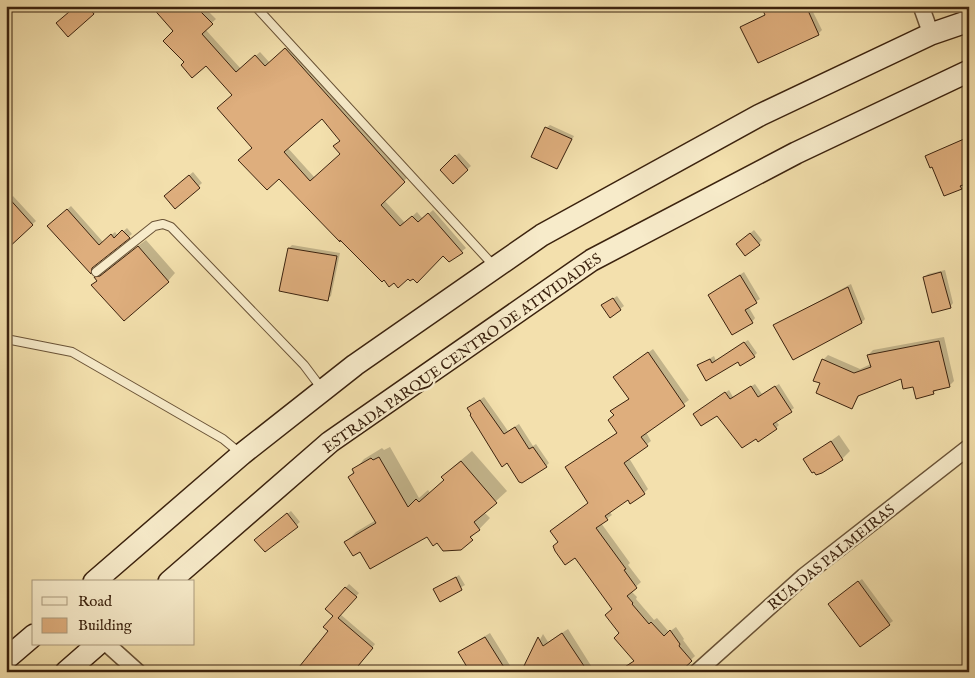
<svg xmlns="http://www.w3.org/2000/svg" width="975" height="678" font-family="'IM FELL English',serif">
<rect width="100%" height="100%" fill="#f3e0ad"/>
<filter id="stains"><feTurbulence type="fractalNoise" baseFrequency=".004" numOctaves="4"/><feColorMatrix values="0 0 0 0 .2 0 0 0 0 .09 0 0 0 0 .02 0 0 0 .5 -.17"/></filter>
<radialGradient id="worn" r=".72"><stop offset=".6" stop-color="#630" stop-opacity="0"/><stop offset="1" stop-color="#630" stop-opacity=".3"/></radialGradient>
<path fill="#0003" fill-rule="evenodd" d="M77 6H93L97 10 94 14Z
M152 6H203L216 19 205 29 241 69 260 52 270 63 290 45 408 177 384 200 405 223 417 212 423 219 433 210 466 248 449 261 443 255 413 277 394 281 389 285 341 239 340 241 253 147 234 94 206 64 186 62 174 31ZM322 117 341 140 342 154 315 178 287 147Z
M762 6H810L822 30 818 34 742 27 766 14Z
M550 125 574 136 557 168 546 128Z
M968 137 969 182 945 194 933 166 926 156Z
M459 153 471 166 453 182 441 170Z
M193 172 202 183 175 207 169 193Z
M6 188 11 198 13 196 36 221 6 248Z
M71 206 103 242 115 232 118 236 127 228 132 234 95 264 91 272 49 226Z
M754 230 762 240 759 244 741 241Z
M146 240 175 273 168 281 98 280 96 277Z
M292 245 340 253 331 296 327 299 281 290 289 248Z
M945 270 953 303 950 307 924 277 928 274Z
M744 272 760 299 748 306 755 318 752 322 710 295Z
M851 284 865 319 862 322 775 325Z
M617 296 624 306 620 309 605 304Z
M944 337 954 381 949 386 938 389 933 393 914 386 902 377 861 393 852 407 822 383 823 360 828 355 860 369 871 364 868 355 873 350Z
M748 340 757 353 754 356 699 365 714 356 716 361Z
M653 349 689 400 646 432 651 441 629 458 648 489 644 493 628 499 609 511 612 515 601 523 630 563 628 565 641 582 631 591 637 597 636 599 654 620 657 618 669 632 676 627 684 639 683 640 695 656 678 672H617L635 660 621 633 613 609 575 556 559 542 589 502 566 467 618 432 615 415 617 407 630 398 615 377Z
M755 384 762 394 779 384 794 408 776 421 779 425 776 428 698 411 729 390 733 397Z
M484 397 508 431 519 424 533 446 536 444 549 463 546 466 473 414 472 405Z
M839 435 850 451 842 459 817 474 805 460Z
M390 447 419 498 428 490 430 493 445 479 443 477 454 466 472 451 507 491 484 512 490 518 460 549 427 536 360 550 346 542 356 532 376 520 349 477 364 459 382 448 384 450Z
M291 511 300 522 265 551 259 536Z
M459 575 465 585 440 600 435 590Z
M862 579 893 621 889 624 833 600Z
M349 584 359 593 340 614 375 644 354 672H307L315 651 312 649 329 631 335 616 327 609Z
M568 629 595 672H523L543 634 548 642Z
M490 633 514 672H472L459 652Z"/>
<path fill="#deae7d" stroke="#3b220e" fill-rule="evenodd" d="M76 6H87L94 14 68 37 56 23Z
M151 6H195L213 24 202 34 236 72 255 55 265 66 285 48 405 182 381 205 400 226 412 216 418 222 428 213 463 253 449 262 443 256 417 283 413 279 410 281 408 279 398 288 394 283 389 287 384 280 382 282 340 240V242L279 179 267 190 238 160 252 148 217 108 232 95 206 66 192 78 181 65 184 62 163 41 173 31ZM322 119 340 141 333 146 340 154 310 181 284 152Z
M761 6H806L819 35 758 63 740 27 765 15Z
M545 127 572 139 557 169 531 157Z
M964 139 969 149V183L960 186 962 189 944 196 932 167 930 168 925 156Z
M455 155 468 170 453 184 440 170Z
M189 175 200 188 175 209 164 196Z
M6 195 33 225 6 250Z
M67 209 99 245 111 234 114 238 122 230 130 238 92 268 91 274 47 226Z
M750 233 760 245 745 256 736 244Z
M138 246 169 282 124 321 91 285 97 281 94 277 100 276Z
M288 248 337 256 328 301 279 291Z
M941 272 951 308 932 313 923 277Z
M740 275 757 303 745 310 753 323 732 335 708 295Z
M848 287 862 323 793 360 773 325Z
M613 298 621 310 610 318 601 305Z
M939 341 950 387 933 391 934 394 916 399 913 387 903 389 901 379 858 396 852 409 816 393 820 383 813 381 822 359 854 373 871 367 867 355Z
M744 342 755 357 740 366 738 362 706 381 697 365 710 359 712 363Z
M648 352 685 406 641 437 648 446 624 463 645 494 630 504 628 500 605 516 608 520 596 528 626 569 624 570 637 588 627 596 633 603 632 604 649 624 651 622 664 636 670 630 680 644 679 646 692 661 680 672H617L634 661 614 638 619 633 605 615 612 609 575 558 565 565 555 551 553 546 558 542 550 531 588 503 565 467 617 433 608 420 614 415 610 411 629 399 613 377Z
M751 386 758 397 775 386 792 412 773 424 777 429 758 442 756 439 742 448 717 416 701 426 693 414 725 392 730 399Z
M480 400 504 434 515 427 529 449 533 447 547 467 522 483 519 482 507 463 502 467 470 415 471 414 467 408Z
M831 441 843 460 822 473 816 475 814 472 812 473 803 459Z
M379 457 408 507 416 499 419 502 444 480 441 477 461 461 497 503 474 522 480 530 470 537 473 540 461 550 443 551 437 543 433 546 427 537 370 569 360 552 353 556 344 542 376 523 348 477 354 473 352 469 371 458 373 460Z
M287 513 298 527 265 552 254 540Z
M456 577 462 590 440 602 433 589Z
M858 581 890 625 860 647 828 604Z
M345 587 357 597 338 618 373 648 353 672H295L328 631 323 627 333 616 325 609Z
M562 633 588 672H521L538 637 543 646Z
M485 637 507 672H470L458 652Z"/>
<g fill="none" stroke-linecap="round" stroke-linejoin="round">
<defs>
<path id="service" d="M256 7 494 266
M96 272 154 226 163 224 171 227 304 365 322 389
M6 339 72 352 223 439 240 453"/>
<path id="minor" d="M921 6 931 34
M107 644 138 672
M697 672 804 576 969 447"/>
<path id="secondary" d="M94 582 242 454 355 365 542 235 760 115 931 34 969 21
M169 582 330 442 592 260 796 153 969 71
M6 659 34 635
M66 672 98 644"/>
</defs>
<use href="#service" stroke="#695236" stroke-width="10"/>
<use href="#minor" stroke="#695236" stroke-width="18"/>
<use href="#secondary" stroke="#3b220e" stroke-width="24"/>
<use href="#service" stroke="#f7ebca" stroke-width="8"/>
<use href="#minor" stroke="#f7ebca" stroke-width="15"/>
<use href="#secondary" stroke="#f7ebca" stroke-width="21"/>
</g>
<g text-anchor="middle" stroke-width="4.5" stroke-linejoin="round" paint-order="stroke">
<g font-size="15" fill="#3b220e" stroke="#f7ebca">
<text transform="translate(462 353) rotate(-35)" y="5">ESTRADA PARQUE CENTRO DE ATIVIDADES</text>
<text transform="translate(831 557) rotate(-39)" y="5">RUA DAS PALMEIRAS</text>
</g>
</g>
<rect width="975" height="678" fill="none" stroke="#f3e0ad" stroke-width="25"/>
<rect x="8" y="8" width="960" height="663" fill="none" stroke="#3b220e" stroke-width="2.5"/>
<rect x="12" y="12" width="950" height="653" fill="none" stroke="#3b220e"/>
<rect x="32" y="580" width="162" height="65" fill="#f7ebca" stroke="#ac9b7f"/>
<rect x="42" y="597" width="25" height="8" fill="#f7ebca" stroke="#ac9b7f"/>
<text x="78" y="606" font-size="15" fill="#3b220e">Road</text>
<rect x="42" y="618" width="25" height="15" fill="#deae7d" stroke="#ac9b7f"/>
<text x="78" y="630" font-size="15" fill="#3b220e">Building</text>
<rect width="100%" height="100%" filter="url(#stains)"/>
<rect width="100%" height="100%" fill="url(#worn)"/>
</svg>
